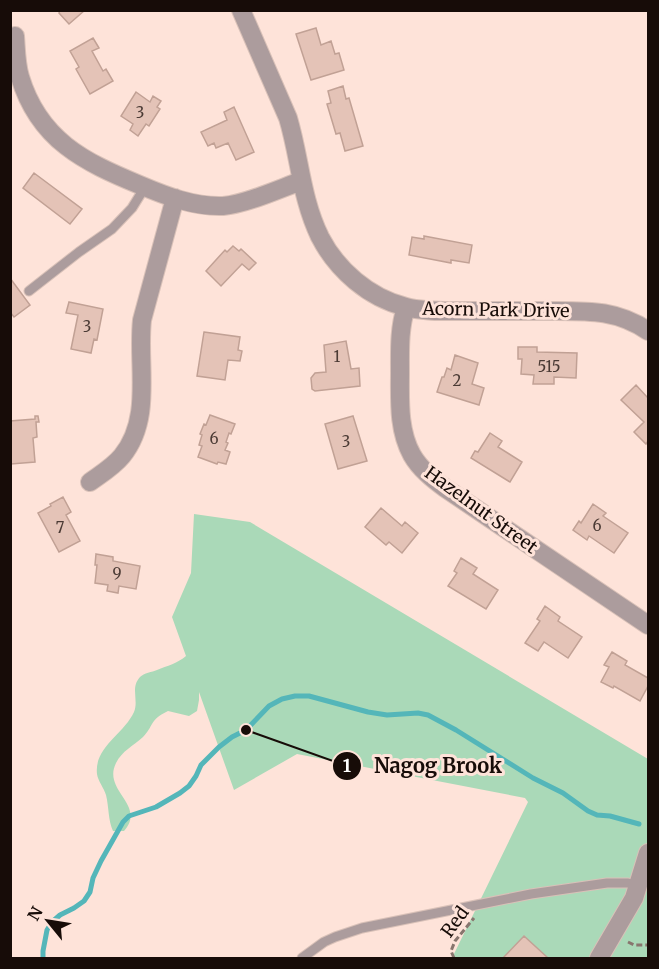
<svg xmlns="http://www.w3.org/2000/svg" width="659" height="969" font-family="Merriweather,serif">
<rect width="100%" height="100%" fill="#fee3d9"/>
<path fill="#aad9b8" d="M194 514 250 522 648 759V958H452L528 802 525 798 297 754 234 790 199 692V700L197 711 189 716 168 711C149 720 154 726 143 737 133 746 122 751 116 763 102 791 147 805 124 831H113C108 820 109 807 106 795 104 788 98 781 97 774 94 747 124 734 134 712 139 700 130 688 140 677 144 673 152 672 157 670 167 666 178 663 186 656L172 617 191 573Z"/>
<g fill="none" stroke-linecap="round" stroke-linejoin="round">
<path stroke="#54b6b9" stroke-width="5" d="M43 958V951L47 930 52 922 60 915 74 908 84 901 90 892 93 878 101 861 123 822 129 816 156 807 180 793 189 786 196 776 201 765 219 747 232 737 246 730 269 706 282 699 295 696H309L368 712 387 715 418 713 428 715 456 730 533 778 563 793 588 811 597 815 610 816 639 824"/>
</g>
<path fill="#e4c3b7" stroke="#c1a195" stroke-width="1.5" d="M60 10H85L69 24 59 13Z
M316 28 321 45 331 41 335 54 339 53 344 70 311 80 296 34Z
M93 38 99 48 92 51 103 71 106 69 113 81 90 94 76 69 79 67 70 51Z
M343 86 346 99 349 98 363 146 345 151 340 133 336 134 327 104 331 103 328 91Z
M136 92 150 102 153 96 161 101 157 107 160 109 149 126 146 124 138 136 130 130 133 124 121 116Z
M234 107 254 152 236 160 228 143 216 148 214 143 208 146 201 132 227 120 224 112Z
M34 173 82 209 70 224 23 188Z
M424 236 472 245 469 263 451 260V263L409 255 412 237 424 239Z
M233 246 239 251 241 249 256 263 249 270 242 264 221 286 206 271 225 250 227 252Z
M10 278 30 305 14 317 10 312Z
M69 302 103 309 97 340 94 339 91 353 71 349 78 315 66 313Z
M204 332 240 337 238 350 242 351 240 361 228 360 225 380 197 376Z
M346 341 351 369 359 368 360 386 315 391 312 389 311 378 315 373 326 372 324 345Z
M518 347H537V352L577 353 576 378 554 377V384H533L534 375 521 374 522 359H518Z
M455 355 478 363 472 384 484 388 479 405 437 392 442 377H444L447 368 451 370Z
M636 385 648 398V441L646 444 634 432 644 422 621 400Z
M210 415 235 424 231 434 229 433 226 442 228 443 225 450 230 452 226 464 218 462 217 464 198 457 202 446 199 445 202 435 200 434 204 424 206 425Z
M35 416H38L39 422H36L37 437 33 438 35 462 11 464 10 421 35 419Z
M353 416 367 461 338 469 325 424Z
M490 433 502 441 498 447 522 462 510 482 471 458 475 451 478 452Z
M63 497 71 512 66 515 80 541 59 552 38 513 51 506 50 504Z
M593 504 606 513 603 516 628 533 614 553 589 536 587 540 573 530 579 521 581 523Z
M381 508 402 526 405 522 418 533 402 553 389 542 386 545 365 527Z
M96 554 113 557V561L140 566 136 589 119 586 118 593 107 591 108 585 95 583 97 565H95Z
M461 558 477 568 473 574 498 590 486 609 448 586 457 573 454 571Z
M545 606 560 617 558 621 582 637 568 658 544 642 538 651 525 643 540 621 537 619Z
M612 652 627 661 625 665 648 678V686L640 701 614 686 613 688 601 682 609 667 604 665Z
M524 936 548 958H503Z"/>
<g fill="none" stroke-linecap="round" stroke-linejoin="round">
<defs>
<path id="service" d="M29 291 79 252 112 229 132 208 145 187
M302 958 324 942 335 937 362 928 531 894 607 883H628L639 886"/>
<path id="minor" d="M241 10 288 118C300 158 301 198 320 237 337 270 369 298 406 307 425 312 446 311 465 311 494 311 523 311 552 311 589 311 617 310 648 331
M15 36C16 49 16 64 20 77 39 140 84 162 140 185 166 196 194 207 223 206 246 204 279 189 301 181
M406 307C399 329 400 350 400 372 400 400 398 430 412 455 420 469 433 479 445 488L648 625
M90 482C101 474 113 467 122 456 153 418 137 365 142 320L175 198
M599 958 634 898 648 853"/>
</defs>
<use href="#service" stroke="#d9c1b8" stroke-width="11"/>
<use href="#minor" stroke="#d9c1b8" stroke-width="20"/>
<path stroke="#88756e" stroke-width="3" stroke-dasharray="6 3" stroke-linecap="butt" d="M628 942 634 945H648
M454 958 451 951 455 941 474 918"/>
<use href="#service" stroke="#ac9c9d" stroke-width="9"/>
<use href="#minor" stroke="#ac9c9d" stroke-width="18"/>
</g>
<g text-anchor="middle" stroke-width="6" stroke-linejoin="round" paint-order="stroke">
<g font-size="15" fill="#4a3a34">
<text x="140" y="118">3</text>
<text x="87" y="332">3</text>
<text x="337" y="362">1</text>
<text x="549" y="372">515</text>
<text x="457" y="386">2</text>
<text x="214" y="444">6</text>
<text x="346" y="447">3</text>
<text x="597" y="531">6</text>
<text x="60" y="533">7</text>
<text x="117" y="579">9</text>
</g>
<g font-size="18" fill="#170c08" stroke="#fee3d9">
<text transform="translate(496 310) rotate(1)" y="6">Acorn Park Drive</text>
<text transform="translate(481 510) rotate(36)" y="6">Hazelnut Street</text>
<text transform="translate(455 922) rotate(-54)" y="6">Red</text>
</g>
</g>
<path fill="none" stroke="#170c08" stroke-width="2" d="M246 730L347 766"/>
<g fill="#170c08" stroke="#fee3d9" stroke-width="2">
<circle cx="246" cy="730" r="6"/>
<circle cx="347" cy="766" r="15"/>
</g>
<g font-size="18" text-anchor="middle" font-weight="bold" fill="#fff">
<text x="347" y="772">1</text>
</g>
<g font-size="20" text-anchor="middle" font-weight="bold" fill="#170c08" stroke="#fee3d9" stroke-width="6" stroke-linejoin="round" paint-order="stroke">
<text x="438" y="773">Nagog Brook</text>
</g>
<rect width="659" height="969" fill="none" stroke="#170c08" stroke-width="24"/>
<g transform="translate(48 921) rotate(300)" stroke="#fee3d9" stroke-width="4.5" paint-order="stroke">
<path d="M0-4.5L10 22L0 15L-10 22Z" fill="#170c08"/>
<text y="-9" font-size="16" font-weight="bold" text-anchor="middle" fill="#170c08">N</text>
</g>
</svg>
